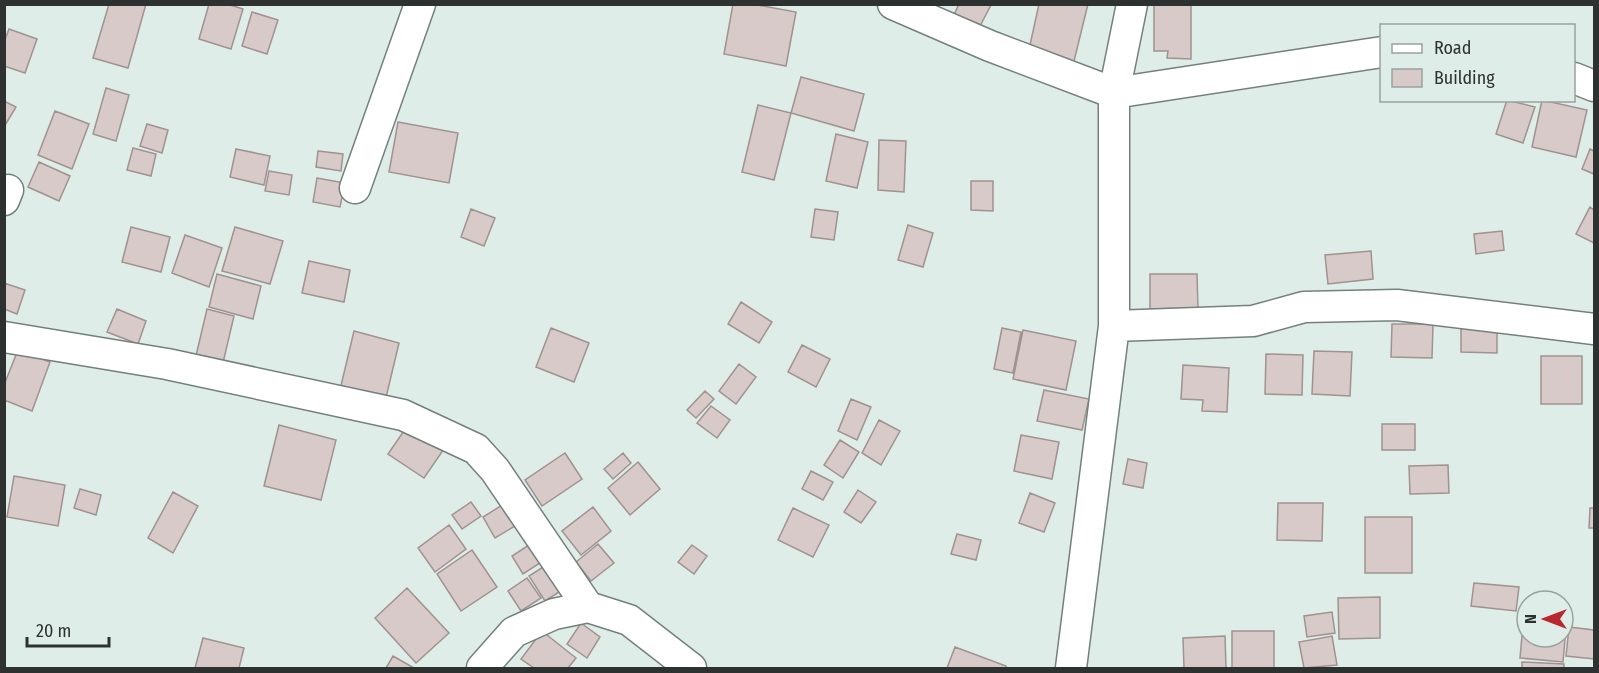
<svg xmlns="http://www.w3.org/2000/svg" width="1599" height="673" font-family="'Fira Sans Condensed',sans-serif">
<rect width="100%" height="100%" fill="#dfede9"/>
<path fill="#d8cac9" stroke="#9f9291" stroke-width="1.5" d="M109 4H146L128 68 93 58Z
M209 4H227L243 9 231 49 199 39Z
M733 4H752L796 12 786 66 724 54Z
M959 4 991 5 979 28 954 15Z
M1039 4H1088L1073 65 1028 54Z
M1154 4H1191V59L1167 58 1168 51H1154Z
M252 12 278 20 267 54 242 46Z
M9 29 37 39 25 73 4 66V42Z
M801 77 864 94 854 131 791 113Z
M106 88 129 95 116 141 93 134Z
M1507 100 1535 107 1523 143 1496 134Z
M1542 100 1587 110 1576 157 1532 147Z
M4 101 16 107 4 127Z
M758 105 791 113 774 180 742 172Z
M55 111 89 124 72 169 38 155Z
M398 122 458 133 449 183 389 172Z
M147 124 168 130 162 153 140 146Z
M836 134 868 142 857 188 826 181Z
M879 140 906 141 904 192 878 190Z
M133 148 156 154 151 176 127 170Z
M236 149 270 156 264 185 230 177Z
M1590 149 1594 151V174L1582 169Z
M318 151 343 154 341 171 316 167Z
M39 162 70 176 59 201 28 187Z
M269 171 292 175 289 195 265 191Z
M317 178 345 183 340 207 313 202Z
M971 181H993V211L971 210Z
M1590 207 1594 210V243L1576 234Z
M471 209 495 218 484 246 461 237Z
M815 209 838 212 834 240 811 237Z
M908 225 933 233 923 267 898 260Z
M131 227 170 237 161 272 122 262Z
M235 227 283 241 270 284 222 271Z
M1502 231 1504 250 1476 254 1474 234Z
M185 235 222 248 209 287 172 273Z
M1371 251 1373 279 1328 284 1325 255Z
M309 261 350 270 344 302 302 293Z
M217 274 261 286 253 319 209 307Z
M1150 274H1197L1198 308 1150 309Z
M4 283 25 290 17 314 4 309Z
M741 302 772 322 759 343 728 324Z
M117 309 146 321 138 344 107 332Z
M207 309 234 316 222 367 195 360Z
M1461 320 1497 321V353L1461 352Z
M1392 324H1433L1432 358 1391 357Z
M551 328 589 343 574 382 536 367Z
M1002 328 1021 332 1013 373 994 369Z
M1023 330 1076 341 1066 390 1013 379Z
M354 331 399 343 384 406 339 394Z
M802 345 830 359 816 387 788 372Z
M18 350 50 362 32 411 4 400V385Z
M1314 351 1352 352 1350 396 1312 394Z
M1266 354 1303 355 1302 395 1265 394Z
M1541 356H1582V404H1541Z
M739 364 756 377 736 404 719 391Z
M1183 365 1229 368 1227 412 1202 411 1203 400 1181 399Z
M1044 390 1089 399 1082 430 1037 421Z
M705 391 714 399 696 418 687 410Z
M851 399 871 407 857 440 838 431Z
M711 406 730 420 717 438 697 423Z
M879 420 900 431 881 465 862 453Z
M410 422 446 446 424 478 388 454Z
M1382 424H1415V450H1382Z
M279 425 336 440 321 500 264 486Z
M1021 435 1059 442 1052 479 1014 471Z
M840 440 859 452 843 478 824 465Z
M565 453 582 479 542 506 525 480Z
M623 453 631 463 613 479 604 469Z
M1128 459 1147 463 1143 488 1123 484Z
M638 462 660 489 630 515 608 488Z
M1448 465 1449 493 1410 494 1409 466Z
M811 471 833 482 823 500 802 489Z
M14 476 65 485 58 526 7 517Z
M80 489 101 495 96 515 74 508Z
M858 490 876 502 861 523 844 512Z
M173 492 198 506 173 553 148 538Z
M1030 493 1055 503 1044 532 1019 523Z
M512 499 525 520 495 538 483 517Z
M471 502 481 516 462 529 452 515Z
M1278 503H1323L1322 541 1277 540Z
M593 507 611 531 581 555 562 531Z
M793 508 829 525 813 557 778 540Z
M1590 508H1594V528H1589Z
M1365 517H1412V573H1365Z
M449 525 466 549 435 572 418 548Z
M957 534 981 540 976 560 951 554Z
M535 541 546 559 523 574 512 556Z
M598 544 614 563 591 581 576 562Z
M692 545 707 556 694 574 678 562Z
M472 550 497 587 461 611 437 574Z
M551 562 567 587 545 601 529 576Z
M527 578 541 598 521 611 508 591Z
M1474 583 1519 587 1516 611 1471 606Z
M407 588 449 633 416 663 375 618Z
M1380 597V638L1339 639 1338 598Z
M1332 612 1335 633 1307 637 1304 616Z
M581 623 600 637 587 658 567 644Z
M1523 624H1527V637H1563V628H1566L1563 662 1520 658Z
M1569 627 1594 630V659L1566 656Z
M542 631 576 658 568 668H534L521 659Z
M1232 631H1274V668H1232Z
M1225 636 1226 668H1184L1183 638Z
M1332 636 1337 665 1304 668 1299 642Z
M203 638 244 648 239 668H195Z
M955 647 1006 666V668H947Z
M393 656 414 668H386Z
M1522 662 1564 664V668H1522Z"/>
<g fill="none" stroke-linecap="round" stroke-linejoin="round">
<defs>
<path id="minor" d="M893 4 990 46 1114 93 1382 52
M1574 78 1594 86
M355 188 420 4
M4 200 8 190
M1114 326 1253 321 1304 307 1397 305 1594 329
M4 337 167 364 403 415 476 449 495 470 588 607
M482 668 514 632 554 614 588 607 629 620 691 668
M1071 668 1114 326V93L1132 4"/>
</defs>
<use href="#minor" stroke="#74807d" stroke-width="33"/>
<use href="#minor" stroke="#fff" stroke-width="30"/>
</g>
<rect width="1599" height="673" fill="none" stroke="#2d3231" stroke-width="12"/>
<rect x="1380" y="24" width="195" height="78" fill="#dfede9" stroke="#98a29f" stroke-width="1.5"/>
<rect x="1392" y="44" width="30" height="9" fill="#ffffff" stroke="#98a29f" stroke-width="1.5"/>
<text x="1434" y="54" font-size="18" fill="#2d3231">Road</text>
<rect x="1392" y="69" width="30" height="18" fill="#d8cac9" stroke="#98a29f" stroke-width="1.5"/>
<text x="1434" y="84" font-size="18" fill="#2d3231">Building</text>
<g transform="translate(1545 619) rotate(270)"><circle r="28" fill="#dfede9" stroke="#98a29f" stroke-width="1.5"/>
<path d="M0-4.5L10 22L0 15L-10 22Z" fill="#b92831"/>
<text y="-9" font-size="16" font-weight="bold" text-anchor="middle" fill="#2d3231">N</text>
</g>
<path d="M27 637v9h82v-9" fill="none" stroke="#2d3231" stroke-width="3"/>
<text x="36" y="637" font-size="18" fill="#2d3231" stroke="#dfede9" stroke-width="4.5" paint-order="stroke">20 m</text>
</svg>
